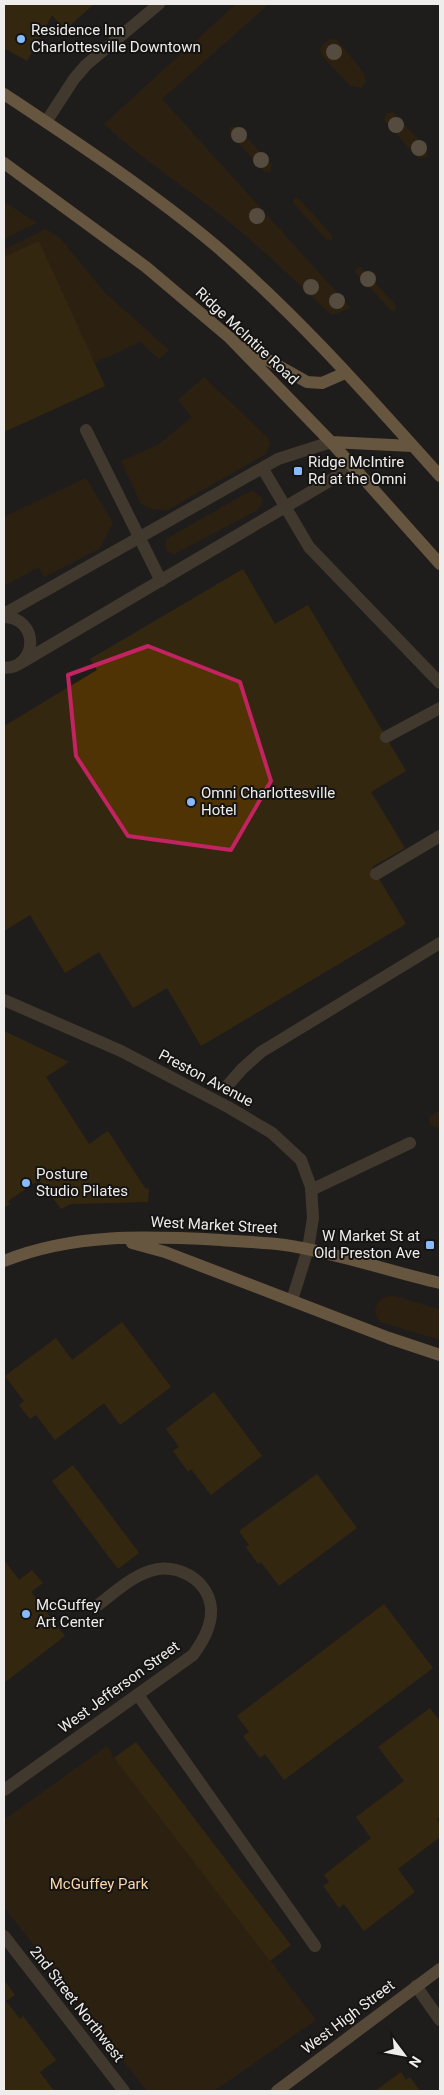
<svg xmlns="http://www.w3.org/2000/svg" width="444" height="2095" font-family="Roboto,sans-serif">
<rect width="100%" height="100%" fill="#1f1d1b"/>
<path fill="#3d2604" d="M236 4H269L162 99 351 308 332 315C301 287 271 257 239 230 195 193 146 163 104 124Z
M331 39 337 40 364 73 366 81 362 88 351 86 322 56 320 49 324 43Z
M393 112 427 149V157L418 158 384 120 387 113Z
M230 127H237L272 165 270 172H264L230 133Z
M293 198H298L332 235V241L327 240 294 204Z
M4 202 37 223 4 239Z
M46 229 60 238 105 293 169 350 159 359 140 342 94 363 39 241 4 257V250Z
M361 267 396 306V310L392 311 355 272 357 268Z
M204 377 269 439 270 444 266 454 167 510 152 509 141 504 121 461 158 445 192 417 178 400Z
M86 478 113 523 99 549 44 577 39 567 4 586V517Z
M253 491 262 498V503L258 510 174 554 167 551 165 545 168 538 245 494Z
M440 1110V1126L437 1128 430 1124 429 1118Z
M392 1295 440 1310V1340L380 1322 375 1313C376 1302 381 1298 392 1295Z
M107 1746 114 1758 316 2020 214 2091H147L4 1907V1820Z"/>
<path fill="#4f3304" d="M4 4H94L65 30 52 15 27 61 4 48Z
M39 241 105 386 4 432V257Z
M243 569 275 624 308 605 406 771 371 792 405 848 372 867 406 924 201 1046 167 988 133 1008 99 952 65 973 30 915 4 931V726L97 670 90 659Z
M4 1031 69 1062 46 1077 89 1144 108 1131 145 1188 149 1189 148 1202 71 1204 61 1209 39 1180 8 1201 10 1204 4 1208Z
M122 1322 171 1387 120 1425 104 1403 55 1440 36 1415 30 1419 19 1405 24 1401 5 1376 56 1338 72 1360Z
M214 1392 262 1456 211 1495 191 1469 188 1472 173 1451 179 1447 166 1429Z
M73 1465 139 1553 118 1569 52 1481Z
M317 1474 357 1528 279 1586 261 1562 258 1564 246 1547 249 1545 239 1531Z
M4 1560 19 1580 32 1570 43 1583 31 1592 65 1636 4 1683Z
M384 1604 433 1668 284 1780 265 1754 260 1758 243 1736 249 1732 237 1716Z
M430 1708 440 1721V1816L437 1819 440 1824V1837L398 1869 415 1892 364 1931 344 1904 339 1908 323 1886 329 1882 324 1875 371 1838 356 1817 404 1781 378 1747Z
M136 1742 291 1945 270 1961 114 1758Z
M4 1980 15 1995 6 2001 20 2019 23 2016 56 2060 40 2072 54 2091H4Z
M401 2072 406 2080 410 2077 420 2091H375Z"/>
<g fill="none" stroke-linecap="round" stroke-linejoin="round">
<path stroke="#6d5b46" stroke-width="12" d="M46 122 74 79 86 65 159 4
M86 430 161 581
M263 469 309 547 440 683
M4 614 278 459 331 442
M4 617C40 618 38 668 4 668
M19 664 353 467
M386 737 440 708
M376 874 440 836
M228 1085 242 1069 261 1052 440 943
M311 1190 410 1143
M138 1695 315 1946
M416 1986 440 2020"/>
<path stroke="#6d5b46" stroke-width="12" d="M4 1000 121 1051 228 1107 272 1133 301 1160 311 1187 313 1218 308 1249 292 1300
M4 1790 193 1655C203 1641 212 1626 211 1608 208 1579 176 1562 150 1571 131 1577 114 1593 98 1605
M4 1936 124 2091"/>
<path stroke="#9a7f5b" stroke-width="12" d="M277 2091 440 1969"/>
<path stroke="#bd9a6c" stroke-width="12" d="M4 94C76 142 149 190 216 246 297 315 369 397 440 476
M4 163 146 267 230 338 331 442 440 564
M245 347 307 382 322 383 345 373
M331 442 412 446
M132 1243 165 1252 389 1338 440 1355
M4 1261C74 1233 146 1236 221 1240 242 1242 264 1242 285 1245 338 1253 388 1271 440 1283"/>
</g>
<g fill="#978369">
<circle cx="334" cy="52" r="8"/>
<circle cx="396" cy="125" r="8"/>
<circle cx="239" cy="135" r="8"/>
<circle cx="419" cy="148" r="8"/>
<circle cx="261" cy="160" r="8"/>
<circle cx="257" cy="216" r="8"/>
<circle cx="368" cy="279" r="8"/>
<circle cx="311" cy="287" r="8"/>
<circle cx="337" cy="301" r="8"/>
</g>
<path d="M0 0H444V2095H0ZM148 646 240 682 271 781 231 850 128 836 76 756 68 675Z" fill="#1f1d1b" fill-opacity=".55" fill-rule="evenodd"/>
<path fill="none" stroke="#c42362" stroke-width="4" stroke-linejoin="round" d="M148 646 240 682 271 781 231 850 128 836 76 756 68 675Z"/>
<g fill="#88bafc" stroke="#161412" stroke-width="2">
<circle cx="21" cy="39" r="5"/>
<rect x="293" y="466" width="10" height="10" rx="2.5"/>
<circle cx="191" cy="802" r="5"/>
<circle cx="26" cy="1183" r="5"/>
<rect x="425" y="1240" width="10" height="10" rx="2.5"/>
<circle cx="26" cy="1614" r="5"/>
</g>
<g text-anchor="middle" stroke-width="4" stroke-linejoin="round" paint-order="stroke">
<g font-size="15" fill="#eeedeb" stroke="#161412" text-anchor="start">
<text x="31" y="35">Residence Inn<tspan x="31" dy="17">Charlottesville Downtown</tspan></text>
<text x="308" y="467">Ridge McIntire<tspan x="308" dy="17">Rd at the Omni</tspan></text>
<text x="201" y="798">Omni Charlottesville<tspan x="201" dy="17">Hotel</tspan></text>
<text x="36" y="1179">Posture<tspan x="36" dy="17">Studio Pilates</tspan></text>
<text x="420" y="1241" text-anchor="end">W Market St at<tspan x="420" dy="17">Old Preston Ave</tspan></text>
<text x="36" y="1610">McGuffey<tspan x="36" dy="17">Art Center</tspan></text>
</g>
<g font-size="15" fill="#eeedeb" stroke="#161412">
<text transform="translate(247 336) rotate(43)" y="5">Ridge McIntire Road</text>
<text transform="translate(206 1078) rotate(28)" y="5">Preston Avenue</text>
<text transform="translate(214 1225) rotate(3)" y="5">West Market Street</text>
<text transform="translate(119 1687) rotate(-36)" y="5">West Jefferson Street</text>
<text transform="translate(77 2004) rotate(52)" y="5">2nd Street Northwest</text>
<text transform="translate(348 2017) rotate(-37)" y="5">West High Street</text>
</g>
<g font-size="15" fill="#fad6a9" stroke="#161412">
<text x="99" y="1889">McGuffey Park</text>
</g>
</g>
<rect width="444" height="2095" fill="none" stroke="#eeedeb" stroke-width="10"/>
<g transform="translate(404 2055) rotate(122)" stroke="#161412" stroke-width="4" paint-order="stroke">
<path d="M0-4L9 19L0 12L-9 19Z" fill="#eeedeb"/>
<text y="-8" font-size="14" font-weight="bold" text-anchor="middle" fill="#eeedeb">N</text>
</g>
</svg>
